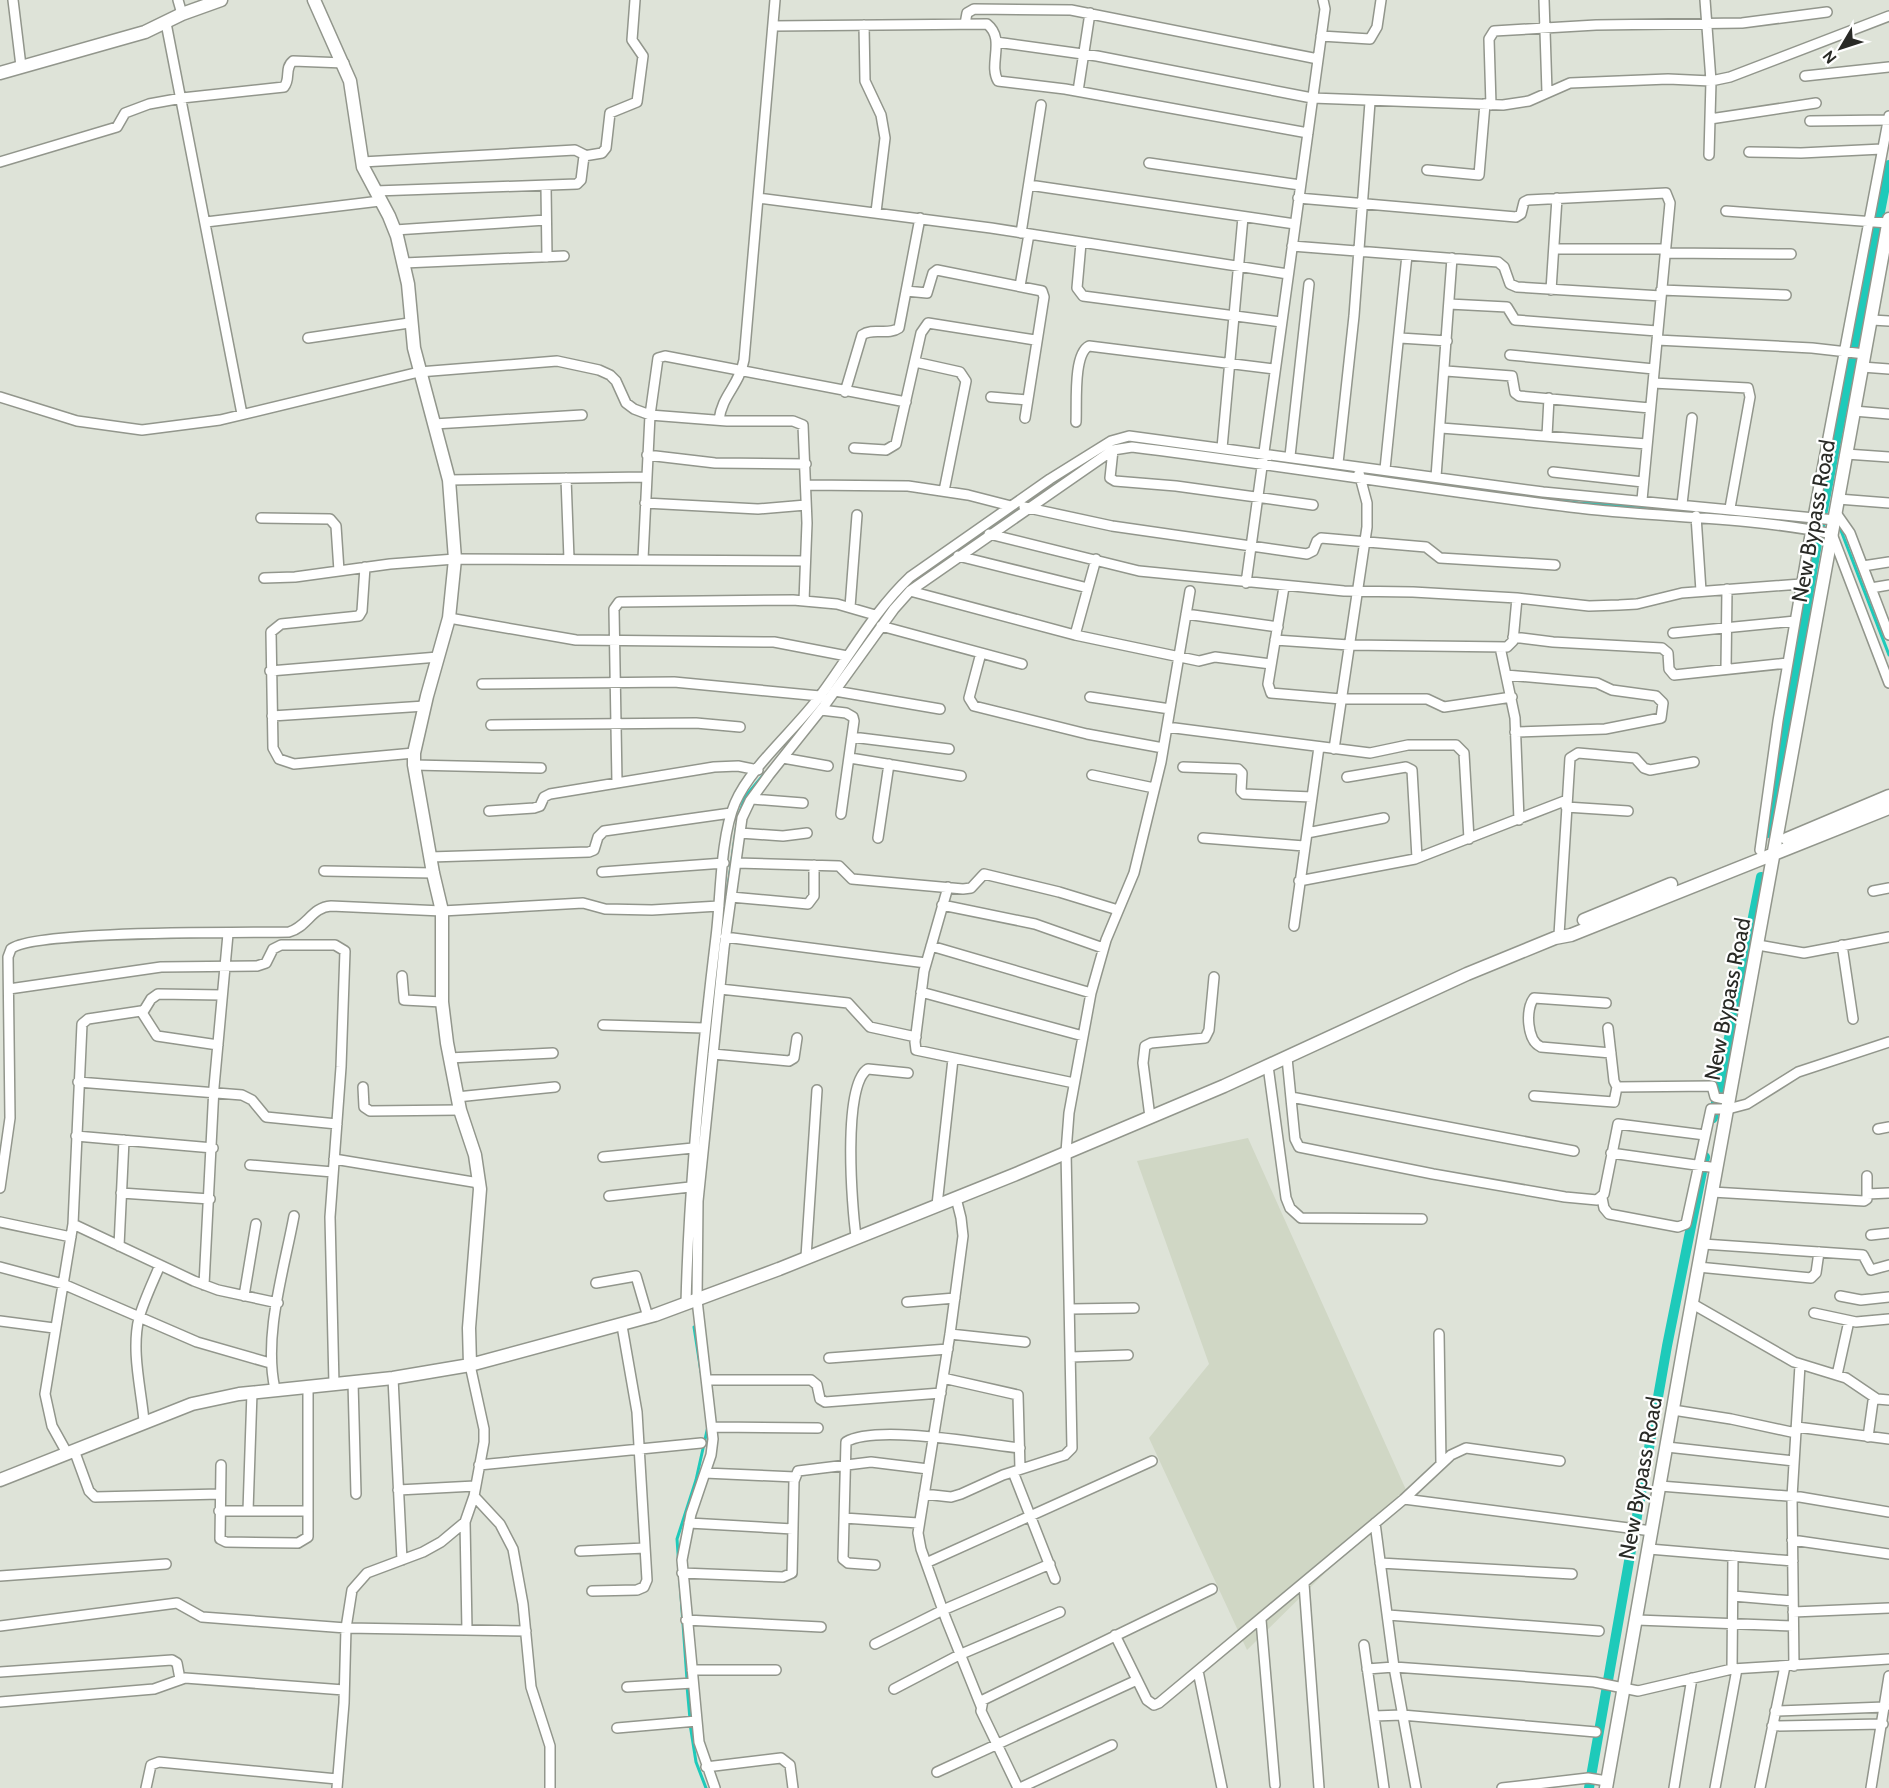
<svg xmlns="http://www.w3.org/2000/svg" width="1889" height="1788" font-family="Cabin,sans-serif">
<rect width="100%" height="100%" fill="#dee3d8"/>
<path fill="#d0d7c5" d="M1248 1138 1407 1492 1247 1650 1149 1438 1209 1364 1137 1161Z"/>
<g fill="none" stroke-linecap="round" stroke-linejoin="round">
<path stroke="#1ecaba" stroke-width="3" d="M1223 454 1578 503 1669 508
M1681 510 1758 518
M1774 520 1813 525
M1840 528 1889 655
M835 683 859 647 911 583 1102 453
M738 818 745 797 765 773
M723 922 737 824
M704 1083 712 1024
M699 1145 701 1125
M694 1327 701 1372
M687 1680 677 1539 696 1480 708 1426
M687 1686 690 1719
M690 1724 696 1762 706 1788"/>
<path stroke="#1ecaba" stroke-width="10" d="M1768 833 1820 526 1889 165
M1713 1118 1761 877
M1589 1788 1667 1346 1705 1157"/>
<defs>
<path id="street" d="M13 0 21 66
M178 0 182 14
M1544 0 1547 92
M1705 0 1711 81 1709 155
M166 23 242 414
M965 24 967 13 974 9 1071 10 1318 59
M864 25 865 81 881 115 885 138 876 212
M773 26 987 24C1006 39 988 64 998 81L1065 89 1308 133
M1321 36 1370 39 1377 27 1381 0
M996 42 1097 56 1312 98 1503 105 1529 101 1570 83 1668 79 1711 81 1730 77 1889 16
M1805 76 1889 67
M1078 91 1090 13
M1491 105 1489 39 1494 31 1596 25 1742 23 1827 12
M1710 119 1816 103
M1810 121 1889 120
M1749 152 1801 153 1882 149
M0 162 117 127 125 113 149 104 182 98 284 87C291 79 284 68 293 61L344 63
M362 162 575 150 585 155
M1149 163 1300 185
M1427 170 1479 175 1485 104
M1029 185 1295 224
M546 187 547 257
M375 191 577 184 581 180 584 156 602 153 606 148 610 113 637 102 643 56 632 40 635 0
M758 198 991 228 1288 274
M1298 198 1516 217 1521 214 1524 202 1528 200 1666 193 1670 203 1642 500
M1726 211 1888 223
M206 222 380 201
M395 230 546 220
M1021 233 1041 105
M1081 243 1077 288 1083 296 1281 322
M1292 246 1498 262 1504 267 1510 284 1517 287 1661 296
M1554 249H1665
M1665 253 1791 254
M404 263 564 256
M1020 286 1029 234
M1551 290 1557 198
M1661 290 1786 295
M906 291 927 293 933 273 937 270 1042 291 1044 297 1025 418
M1449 304 1507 307 1515 320 1657 331
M1872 320 1889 321
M308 338 409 323
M1400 338 1447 341
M1657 340 1812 348 1865 354
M1510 355 1654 369
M915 362 960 372 966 381 944 491
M1862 367 1889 369
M1446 371 1512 376 1515 393 1519 396 1650 408
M1653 383 1748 388 1750 397 1730 508
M845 392 862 335C873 327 888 336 899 328L920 218
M0 397 77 421 142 430 220 420 419 372 557 361 599 370 610 375 616 381 626 403 634 409 650 415 727 421H793L803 425 807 523 804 601
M991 397 1027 400
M1854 411 1889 414
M719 420C722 395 739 386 744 360L775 0
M1076 422C1077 404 1073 354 1089 346L1274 369
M434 424 582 415
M1441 428 1647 444
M1547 436 1549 398
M854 448 886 450 896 444 921 333 928 323 1035 340
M1222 448 1243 217
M1113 450 1110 478 1115 481 1176 486 1313 505
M1846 454 1889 457
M647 455 715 463 806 464
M1290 456 1309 284
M1338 463 1354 316 1370 102
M1385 469 1407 255
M1553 472 1643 482
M1436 477 1452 258
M566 478 569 559
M449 480 646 477
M806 485 908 486 968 495 1011 506
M1838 499 1889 503
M645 503 758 509 806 505
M1682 504 1692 418
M1024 507 1112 526 1307 554 1313 551 1317 541 1321 538 1426 547 1440 558 1555 565
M1836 513 1850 533 1889 635
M1696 516 1701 591
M1813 517 1889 116
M261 518 330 519 336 526 339 571
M989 534 1139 571 1344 591 1413 592 1517 598 1589 606 1619 605 1637 604 1682 593 1801 584
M958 556 1088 588
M643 559 650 415 658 358 665 356 906 402
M1863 566 1889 562
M365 567 362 611 359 616 281 624 271 632 273 748 279 759 294 764 414 753
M264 578 295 577 390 564 455 559 805 561
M1246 583 1325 9 1323 0
M1284 587 1268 684 1271 693 1341 699H1427L1444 707 1512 697
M1871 588 1889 585
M910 591 1075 635 1199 661 1215 657 1271 664
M850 607 857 515
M1186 614 1278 627
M449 618 576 640 774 642 847 656
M881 626 1022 664
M1673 633 1795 621
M1075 635 1096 559
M1513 637 1553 642 1662 648 1668 653 1669 669 1674 675 1788 663
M1275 640 1349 645 1507 647 1513 641 1517 598
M1500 647 1515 718 1519 820
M981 653 969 698 974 706 1087 734 1163 748
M1726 669 1727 589
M270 671 438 657
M1506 675 1597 683 1612 690 1656 696 1663 703 1661 718 1605 729 1515 732
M482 684 674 682 820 696
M835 691 940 709
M1090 697 1170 709
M821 710 846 713 853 717 854 721 841 814
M272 716 425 706
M491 725 696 723 740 727
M1167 727 1370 753 1408 745H1456L1464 753 1469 839
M852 737 949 749
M1334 749 1367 527V503L1359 473
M783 758 828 766
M850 758 961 776
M414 765 541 768
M1183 767 1238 769 1242 773 1241 791 1244 794 1312 797
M1092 775 1154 788
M1347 777 1406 767 1412 770 1417 858
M617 783 614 609 619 602 793 600 837 604 875 615
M752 799 803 803
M1566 807 1628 811
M489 811 534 808 540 806 544 797 550 794 714 767 738 766 758 770
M740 833 783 836 807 833
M1307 833 1384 818
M878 838 889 764
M1203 838 1304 846
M1760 850 1778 721 1811 529
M430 857 589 852 594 850 598 837 604 831 731 813
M736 863 839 866 852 879 963 889 971 888 984 874 1059 892 1118 910
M324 871 433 873
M602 872 724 863
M1299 881 1415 859 1567 800
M948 887 924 971 915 1042 916 1050 1074 1083
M1873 891 1889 888
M731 897 808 904 814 896V865
M942 905 1035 924 1103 948
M1294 926 1319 747
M1559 935 1570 758 1578 753 1635 758 1644 768 1650 770 1694 762
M725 937 926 963
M1758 945 1804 953 1889 937
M1842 945 1853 1019
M931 946 1091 993
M402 976 404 1000 442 1002
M9 989 161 967 257 966 266 963 273 949 281 945H335L345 951 341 1067 330 1217 334 1384
M720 989 848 1003 870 1027 916 1037
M921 992 1083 1036
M1606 1003 1534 998C1525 1009 1527 1041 1541 1047L1611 1053
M143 1012 151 999 158 994 222 995
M603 1025 704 1028
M1608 1028 1614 1081 1617 1087 1712 1086 1715 1097 1729 1100
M713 1054 789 1061 794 1058 797 1038
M449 1058 553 1053
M1287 1058 1295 1139 1299 1147 1433 1174 1565 1197 1597 1200 1604 1194 1618 1124 1705 1135
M1268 1066 1286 1198 1290 1208 1301 1218 1422 1219
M78 1082 242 1095 252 1100 266 1117 337 1124
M363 1087 364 1107 370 1111 460 1110
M1534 1096 1614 1102 1617 1087
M457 1097 555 1087
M1291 1097 1574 1151
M1150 1117 1143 1063 1145 1046 1151 1043 1205 1038 1209 1030 1214 977
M1878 1129 1889 1127
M76 1136 213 1148
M1611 1153 1717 1168
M603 1157 693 1148
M334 1159 479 1183
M250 1165 333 1172
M0 1188 10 1118 8 957 11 949C31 930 247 933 289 932 307 927 312 907 331 906L442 911 583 903 605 909 652 910 719 906
M1712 1192 1864 1201 1867 1199V1176
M121 1193 210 1199
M1867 1194 1889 1193
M609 1196 690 1187
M956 1198 961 1218 963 1236 950 1334 918 1533 921 1549 946 1619 981 1706
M1602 1198 1604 1208 1609 1214 1678 1227 1686 1224 1711 1109H1728L1747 1104 1798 1072 1889 1042
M937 1205 953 1059
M0 1222 71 1237
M73 1224 194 1281 218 1290 278 1303
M1871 1235 1889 1233
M856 1236C852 1208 842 1084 868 1069L908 1073
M1703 1244 1863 1255 1871 1270 1889 1265
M119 1246 124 1140
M806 1257 817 1090
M0 1267 63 1284 197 1342 270 1363
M1698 1267 1811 1278 1816 1273 1819 1252
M596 1283 636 1276 648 1317
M204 1285 214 1087 228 934
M244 1296 256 1224
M1840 1296 1861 1300 1889 1297
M907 1302 955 1298
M1691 1303 1794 1362 1846 1378 1877 1399
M686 1304C689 1181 701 1060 716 937 721 898 720 838 735 803 751 766 796 729 820 696 850 656 873 612 910 577L1050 479 1111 441 1129 436 1543 492 1835 520
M1071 1309 1134 1308
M1814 1313 1856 1322 1889 1319
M0 1321 54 1328
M950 1334 1025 1342
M1439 1334 1441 1463
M1071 1357 1128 1355
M829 1358 948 1349
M1837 1375 1849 1321
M393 1378 402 1560
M943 1378 1018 1395 1020 1469
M707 1380H811L817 1385 820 1399 825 1402 941 1393
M353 1382 356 1494
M275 1389C263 1336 284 1270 294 1216
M1673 1410 1731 1419 1796 1433
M144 1421C141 1388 131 1351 139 1318 144 1300 153 1282 160 1265
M713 1427 818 1428
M1797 1427 1889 1439
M1868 1437 1873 1401 1877 1399 1889 1400
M1667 1447 1794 1461
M74 1450 89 1491 95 1497 220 1494
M67 1453 52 1426 45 1394 73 1224 82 1024 88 1019 141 1011 157 1036 218 1045
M221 1465 220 1539 226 1542 298 1543 308 1537V1387
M479 1465 701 1443
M1013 1472 1055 1579
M705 1473 795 1477
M1660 1486 1800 1497 1889 1512
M398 1490 475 1486
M924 1494 951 1497 961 1494 1003 1475 1065 1455 1072 1448 1066 1152 1069 1113 1091 993 1106 940 1134 873 1161 762 1190 591
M474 1496 500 1524 513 1549 523 1604 531 1687 550 1746V1788
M1404 1499 1451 1455 1466 1448 1560 1461
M219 1511H308
M248 1511 252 1392
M844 1518 918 1523
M465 1522 467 1630
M689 1523 793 1529
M1375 1523 1394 1667 1416 1788
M1792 1540 1889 1554
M1649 1549 1793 1561
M580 1551 645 1548
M926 1563 1152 1461
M1380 1563 1572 1574
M875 1565 848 1563 843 1559 846 1442C876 1424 983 1444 1020 1448
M682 1573 783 1577 792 1573 794 1481 798 1471 871 1462 928 1469
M0 1576 166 1564
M1304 1584 1319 1788
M592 1591 637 1590 644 1587 647 1580 637 1412 622 1326
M1733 1596 1793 1601
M1793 1612 1889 1608
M1388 1615 1599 1631
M686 1620 821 1627
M1261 1620 1275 1785
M1637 1620 1793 1626
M0 1626 177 1603 202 1617 346 1628 526 1631
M1115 1635 1147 1700 1154 1705 1159 1703 1404 1499 1652 1531
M875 1644 943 1610 1050 1564
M1364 1645 1384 1788
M1794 1666 1792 1497 1800 1365
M1367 1669 1394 1667 1506 1675 1594 1682 1638 1691 1732 1669 1889 1659
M1732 1669 1733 1556
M692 1670H776
M1198 1671 1222 1788
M0 1672 172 1660 177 1663 180 1679
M627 1687 693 1683
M894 1689 959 1655 1060 1612
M0 1702 154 1689 185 1678 344 1690
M1775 1711 1885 1707
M1374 1716 1402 1715 1596 1732
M1772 1726 1883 1724
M617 1728 697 1721
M706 1767 781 1758 790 1765 793 1788
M937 1772 1137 1680
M146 1788 151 1765 159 1762 337 1779
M337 1788 344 1703 346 1628 352 1590 367 1573 423 1552 441 1542 465 1522 474 1496 484 1442V1429L470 1365
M715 1788 699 1742 682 1560 691 1514 711 1455 713 1439 697 1300 698 1201 724 948 742 818 750 801 769 775 824 706 894 609 910 591 1113 450 1132 447C1278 465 1423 489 1570 507 1657 518 1746 516 1832 534L1889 683
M1018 1788 981 1711 983 1700 1212 1589
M1020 1788 1112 1745
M1502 1788 1588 1778 1607 1781
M1674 1788 1692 1678
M1715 1788 1737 1669
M1760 1788 1785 1666
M1871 1788 1889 1676"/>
<path id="secondary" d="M314 0 350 81 363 167 389 216 397 236 408 284 414 348 449 480 455 559 449 618 427 696 414 753V765L433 873 442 911V1002L447 1043 460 1110 475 1155 480 1189 469 1328 470 1365
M0 73 145 32 182 14 221 0
M1787 839 1889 796
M1584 920 1671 884
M0 1480 192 1404 239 1394 393 1378 470 1365 655 1315 779 1269 1016 1174 1224 1086 1467 974 1555 938 1571 935 1889 808
M1606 1788 1684 1346 1889 219"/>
</defs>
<use href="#street" stroke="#92968c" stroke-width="12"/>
<use href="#secondary" stroke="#92968c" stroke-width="15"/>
<use href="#street" stroke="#fff" stroke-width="9"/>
<use href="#secondary" stroke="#fff" stroke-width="12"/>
</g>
<g text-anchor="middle" stroke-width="4.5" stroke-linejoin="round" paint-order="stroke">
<g font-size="22" fill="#292a26" stroke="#fff">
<text transform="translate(1813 521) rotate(-80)" y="8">New Bypass Road</text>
<text transform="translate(1727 999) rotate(-79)" y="8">New Bypass Road</text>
<text transform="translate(1640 1478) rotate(-80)" y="8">New Bypass Road</text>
</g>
</g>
<g transform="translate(1841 48) rotate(231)" stroke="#ffffff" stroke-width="4.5" paint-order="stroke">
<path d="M0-4.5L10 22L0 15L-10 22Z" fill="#292a26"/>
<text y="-9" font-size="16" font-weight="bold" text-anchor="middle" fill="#292a26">N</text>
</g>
</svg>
